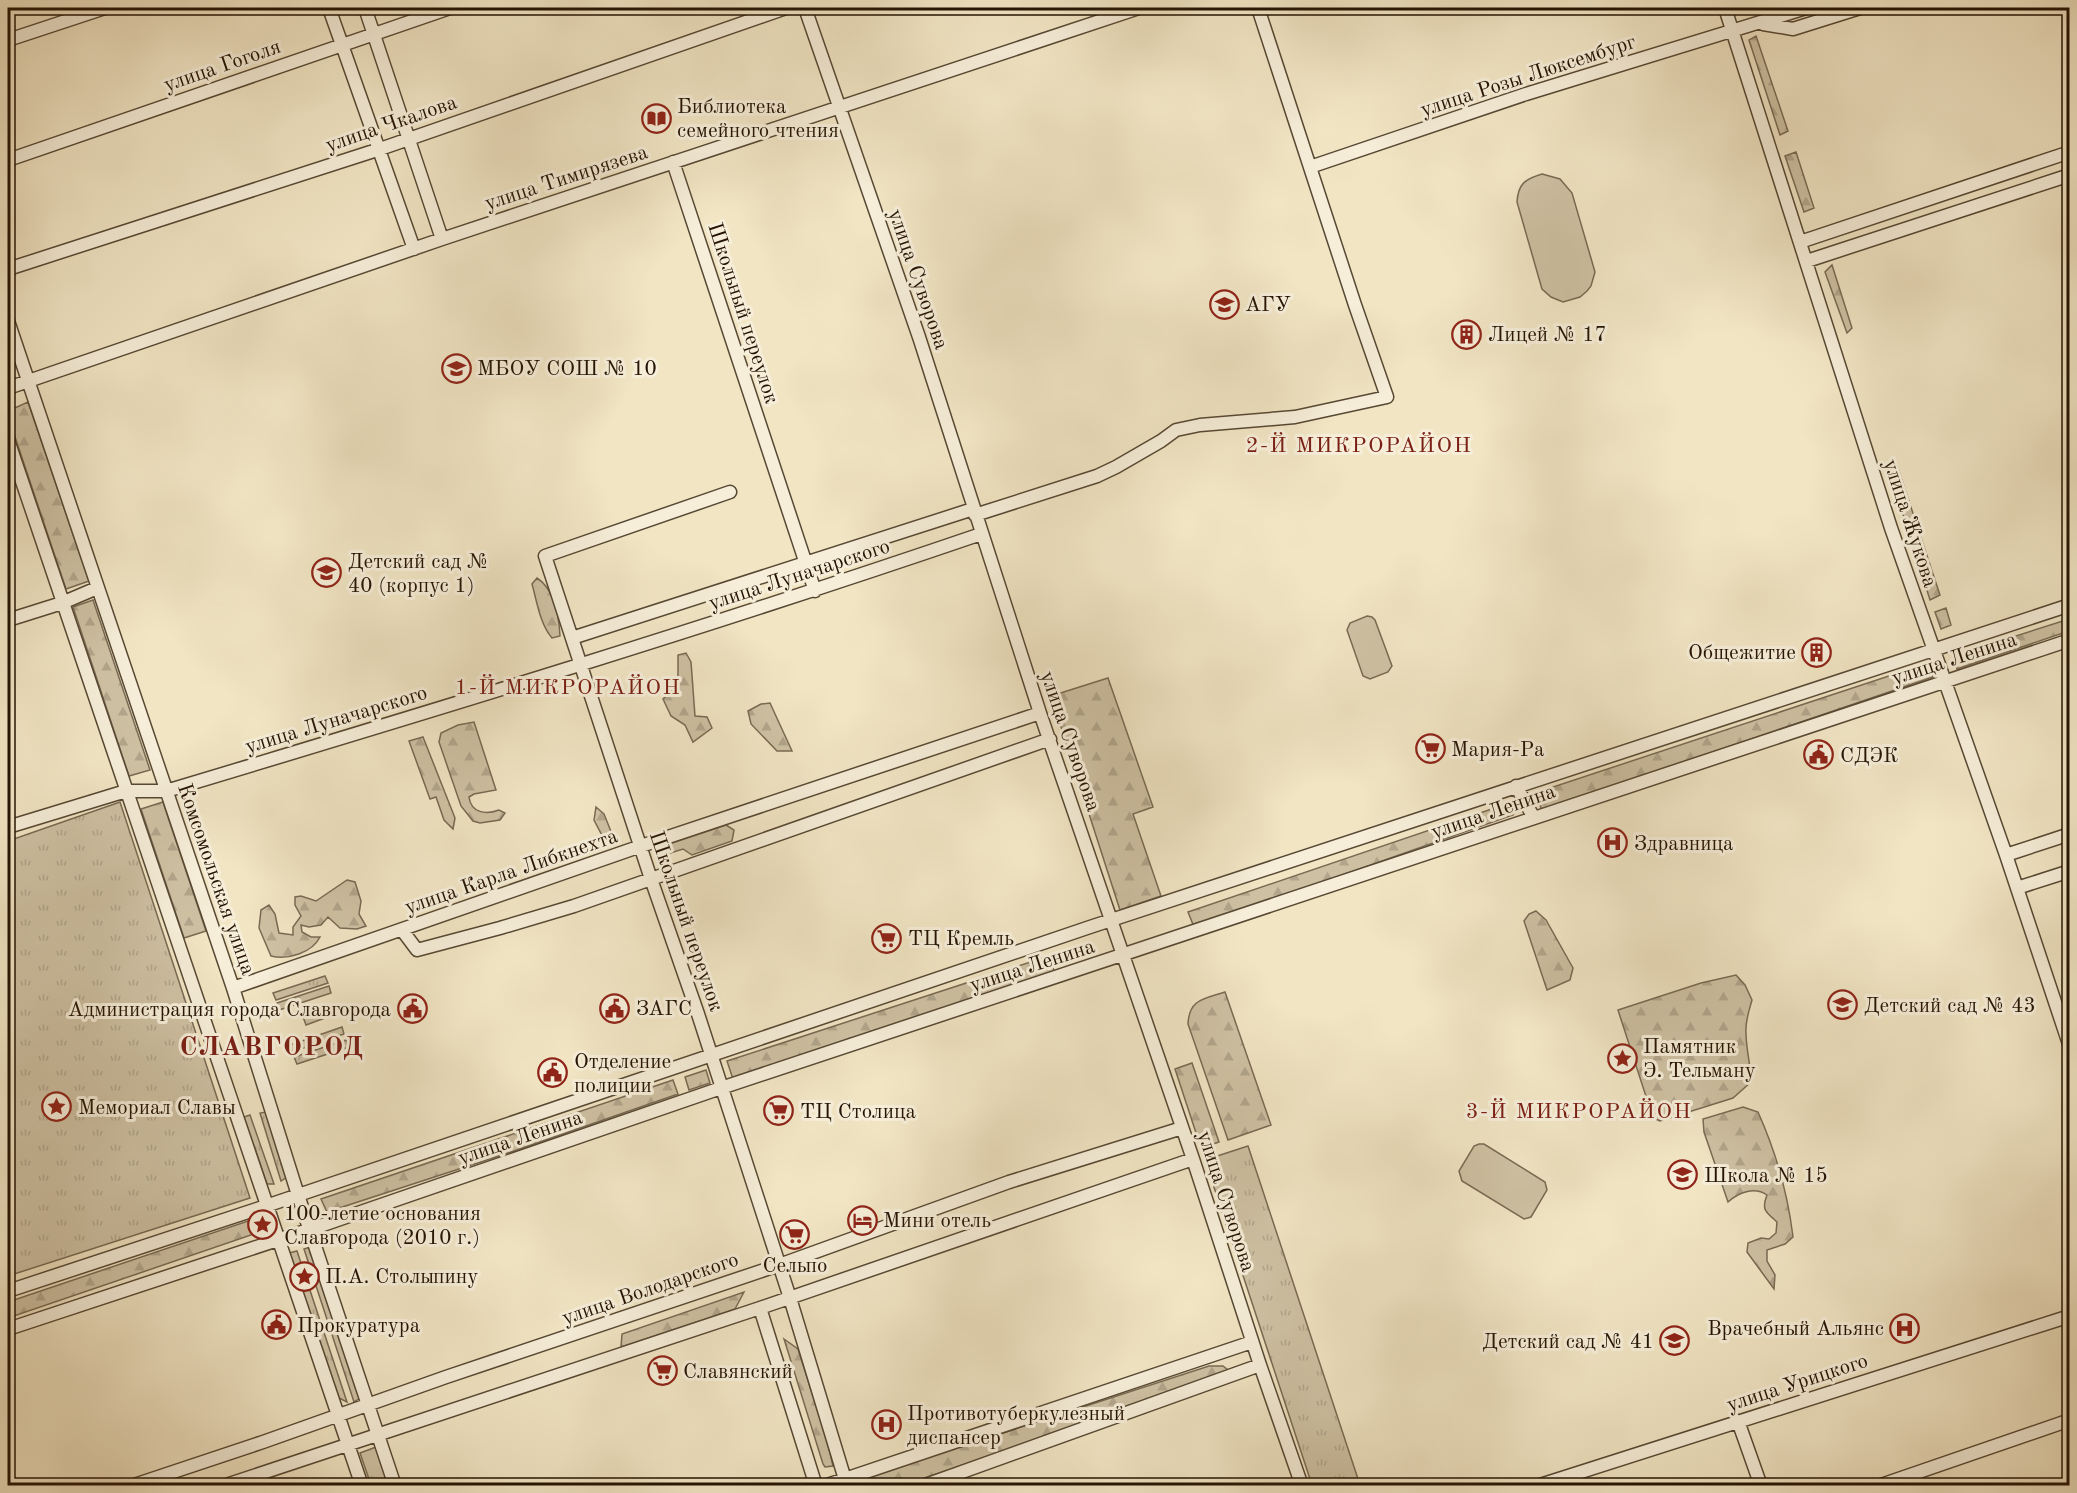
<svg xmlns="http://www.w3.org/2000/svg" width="2077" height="1493" font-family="'Old Standard TT',serif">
<defs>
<pattern id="grass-tufts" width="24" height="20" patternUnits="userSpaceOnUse" patternTransform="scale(1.5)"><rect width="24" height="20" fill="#cec1a3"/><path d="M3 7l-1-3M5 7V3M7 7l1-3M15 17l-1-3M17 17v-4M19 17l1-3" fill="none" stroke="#b1a58b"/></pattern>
<pattern id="forest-firs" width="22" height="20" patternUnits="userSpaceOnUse" patternTransform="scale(1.5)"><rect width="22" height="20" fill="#cec1a3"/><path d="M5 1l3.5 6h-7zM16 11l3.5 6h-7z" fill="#b1a58b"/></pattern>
</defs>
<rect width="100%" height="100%" fill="#f1e5c4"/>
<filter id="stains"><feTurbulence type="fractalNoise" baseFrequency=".00333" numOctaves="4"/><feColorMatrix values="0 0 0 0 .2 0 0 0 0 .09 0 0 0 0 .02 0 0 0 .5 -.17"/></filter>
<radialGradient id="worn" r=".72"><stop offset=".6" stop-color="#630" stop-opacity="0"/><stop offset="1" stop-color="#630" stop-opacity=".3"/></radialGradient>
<path fill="url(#grass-tufts)" stroke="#796a53" stroke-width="1.5" d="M120 802 250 1198 8 1276V841Z
M325 976 328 983 276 1000 273 993Z
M329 986 331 993 279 1010 277 1003Z
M321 1007 325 1018 306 1025 302 1014Z
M342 1027 344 1034 292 1052 290 1045Z
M346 1040 349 1047 297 1064 294 1057Z
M266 1112 287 1177 281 1181 260 1113Z
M250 1115 274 1184H267L244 1117Z
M1248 1146 1360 1485H1312L1205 1160Z
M311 1247 361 1398 354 1402 304 1249Z
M297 1251 347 1402 333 1395 289 1253Z
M376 1447 390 1485H371L360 1453Z"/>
<path fill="url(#forest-firs)" stroke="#796a53" stroke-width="1.5" d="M1756 36 1788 131 1780 135 1749 40Z
M1796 152 1814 208 1804 212 1785 156Z
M1832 265 1852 328 1847 333 1825 272Z
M28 402 89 581 66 589 8 416V411Z
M1898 468 1940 595 1930 600 1891 476Z
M537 578C554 589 559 616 560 636L552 638C540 624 537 602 532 584Z
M93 600 150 770 129 776 73 607Z
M1946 608 1951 625 1941 629 1935 612Z
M2069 619V631L1957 669 1953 656Z
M686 653 691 662 695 716 707 717 712 728 693 742 685 725 671 716 663 699 678 685V655Z
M1928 663 1932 667 1933 677 1542 810 1539 803 1546 798 1544 790Z
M1108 678 1153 807 1133 814 1161 896 1120 910 1051 696Z
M770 703 792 751H777L751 724 748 711 761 704Z
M474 722 496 790 474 794 469 797C471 813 486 815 499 810L505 813 500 820 480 823 473 821 461 806 439 742 441 733 458 725Z
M423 737 455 818 453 829 444 820 436 797 430 799 409 741Z
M1521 799 1513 815 1194 927 1188 912Z
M163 802 206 931 184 938 141 809Z
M596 807 604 814 612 834 605 841 594 820Z
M726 825 734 830 732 841 692 855 683 849 661 856 654 849Z
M347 880 355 882 361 901 359 914 366 926 357 929 340 928 328 917 321 925 309 927 301 925 302 932 311 937H320C312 953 288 960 271 956L259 928 261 910 269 905 275 914 279 933 293 935V927L301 916 295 905V897L301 896 316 901Z
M1536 911 1546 920 1573 968 1570 980 1547 990 1524 921 1529 914Z
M1049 956 1054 971 733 1079 727 1061Z
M1736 975 1745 985 1752 1000C1749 1011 1745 1021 1746 1033 1746 1050 1751 1065 1751 1082L1733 1098 1660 1121 1653 1118 1618 1010 1701 983Z
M1225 992 1271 1125 1228 1140 1188 1024C1189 999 1204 999 1225 992Z
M1192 1063 1219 1142 1201 1148 1175 1069Z
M706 1070 710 1083 689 1090 685 1077Z
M673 1080 678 1094 508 1153 327 1212 321 1199Z
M1743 1107 1758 1112C1775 1150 1788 1195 1793 1237L1785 1244 1767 1250V1261L1775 1275 1774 1289 1747 1252 1748 1243 1761 1238 1769 1239 1776 1233 1777 1222C1766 1212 1761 1210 1767 1195 1754 1186 1738 1193 1728 1202L1704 1132 1703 1119Z
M248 1221 257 1225 254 1234 8 1318V1302Z
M744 1292 735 1309 621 1347 622 1334Z
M784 1339 798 1349 827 1440 833 1466 825 1467 823 1464Z
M1209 1366H1223L1228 1370 1226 1374 904 1485 862 1486V1482L874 1475Z"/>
<path fill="#cec1a3" stroke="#796a53" stroke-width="1.5" d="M1542 174 1560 179 1572 193 1595 272 1591 286 1587 291 1580 297 1563 302 1551 297 1542 289 1517 202C1518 184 1525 179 1542 174Z
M1367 616 1372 617 1375 620 1392 666 1388 672 1370 679 1363 676 1347 630 1350 623Z
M1479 1144H1484L1545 1182 1547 1190 1531 1217 1524 1219 1462 1181 1459 1171 1474 1146Z"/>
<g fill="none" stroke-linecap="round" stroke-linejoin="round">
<defs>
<path id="minor" d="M329 8 414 249
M365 8 442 239
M805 8 919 337 1040 713 1193 1159 1260 1365 1302 1486
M1725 8 1891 528 2006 855 2070 1047
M1763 24 1793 29 1860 8
M8 40 105 8
M8 160 450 8
M673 162 815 591
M1310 167 1526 94 1806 8
M1800 242 2070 152
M1807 261 2070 175
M8 269 380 149 786 8
M8 321 233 988 298 1195 395 1486
M8 388 442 239 1139 8
M8 440 362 1486
M730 492 545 556 651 879 698 1014 790 1298 847 1486
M975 515 1097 476 1116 467 1161 441 1176 430 1200 425 1295 417 1387 397 1355 305 1258 8
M8 620 62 603 97 588
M572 638 973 509
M1516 786 1534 818
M8 827 126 791H166C439 709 712 626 981 534
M2006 855 2070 834
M2017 888 2070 871
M402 930 417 950 500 928 574 906 1050 739
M233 988 641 846 1040 713
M8 1291 257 1209 1090 927 2070 605
M760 1308 816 1486
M8 1329 320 1226 721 1088 2070 640
M1738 1421 1761 1486
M131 1486 263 1442 446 1377 779 1265 1009 1182 1182 1128
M223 1486 760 1308 1193 1159
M824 1486 1252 1342
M923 1486 1260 1365
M1537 1486 2070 1316
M1878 1486 2070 1420"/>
</defs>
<use href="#minor" stroke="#574833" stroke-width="15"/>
<use href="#minor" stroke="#f6eed9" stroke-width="12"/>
</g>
<defs>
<symbol id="library-ring" viewBox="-11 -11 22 22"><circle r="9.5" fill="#f6eed9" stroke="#8f2418" stroke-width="1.5"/><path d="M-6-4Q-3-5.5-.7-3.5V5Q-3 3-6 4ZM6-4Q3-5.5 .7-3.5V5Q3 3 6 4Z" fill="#8f2418"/></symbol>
<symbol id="university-ring" viewBox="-11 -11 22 22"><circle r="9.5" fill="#f6eed9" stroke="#8f2418" stroke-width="1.5"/><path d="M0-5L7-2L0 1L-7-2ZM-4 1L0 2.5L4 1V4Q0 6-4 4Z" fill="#8f2418"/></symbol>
<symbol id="building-ring" viewBox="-11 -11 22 22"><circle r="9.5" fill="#f6eed9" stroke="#8f2418" stroke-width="1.5"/><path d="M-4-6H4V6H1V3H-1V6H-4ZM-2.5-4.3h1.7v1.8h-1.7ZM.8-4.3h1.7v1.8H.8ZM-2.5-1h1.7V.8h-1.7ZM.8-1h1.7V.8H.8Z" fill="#8f2418"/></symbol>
<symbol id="school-ring" viewBox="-11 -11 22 22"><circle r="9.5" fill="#f6eed9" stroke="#8f2418" stroke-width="1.5"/><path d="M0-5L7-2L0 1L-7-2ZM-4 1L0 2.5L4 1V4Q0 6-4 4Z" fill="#8f2418"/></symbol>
<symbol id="supermarket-ring" viewBox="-11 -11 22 22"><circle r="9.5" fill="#f6eed9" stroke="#8f2418" stroke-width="1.5"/><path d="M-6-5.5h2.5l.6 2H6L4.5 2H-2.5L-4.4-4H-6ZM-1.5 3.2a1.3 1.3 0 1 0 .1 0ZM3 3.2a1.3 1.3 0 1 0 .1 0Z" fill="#8f2418"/></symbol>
<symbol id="civic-ring" viewBox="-11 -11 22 22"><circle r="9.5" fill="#f6eed9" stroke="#8f2418" stroke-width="1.5"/><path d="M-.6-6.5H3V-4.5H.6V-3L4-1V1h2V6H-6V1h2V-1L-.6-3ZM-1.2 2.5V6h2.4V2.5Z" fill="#8f2418"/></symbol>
<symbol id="hospital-ring" viewBox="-11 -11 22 22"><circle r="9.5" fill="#f6eed9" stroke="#8f2418" stroke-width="1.5"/><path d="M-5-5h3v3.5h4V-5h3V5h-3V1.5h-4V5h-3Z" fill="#8f2418"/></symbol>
<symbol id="sight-ring" viewBox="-11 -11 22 22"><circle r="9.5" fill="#f6eed9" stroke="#8f2418" stroke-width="1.5"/><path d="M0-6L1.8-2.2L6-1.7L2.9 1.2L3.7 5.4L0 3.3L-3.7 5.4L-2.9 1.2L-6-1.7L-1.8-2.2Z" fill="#8f2418"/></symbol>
<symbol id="hotel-ring" viewBox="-11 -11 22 22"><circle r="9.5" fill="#f6eed9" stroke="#8f2418" stroke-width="1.5"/><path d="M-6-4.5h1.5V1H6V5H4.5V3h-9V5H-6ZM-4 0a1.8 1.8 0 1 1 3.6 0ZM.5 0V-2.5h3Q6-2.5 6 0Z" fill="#8f2418"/></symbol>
</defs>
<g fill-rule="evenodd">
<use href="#library-ring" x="640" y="102" width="33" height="33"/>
<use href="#university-ring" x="1208" y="288" width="33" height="33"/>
<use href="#building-ring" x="1450" y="318" width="33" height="33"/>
<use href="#school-ring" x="440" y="352" width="33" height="33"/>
<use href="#school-ring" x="310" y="556" width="33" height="33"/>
<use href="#building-ring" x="1800" y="636" width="33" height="33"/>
<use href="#supermarket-ring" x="1414" y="732" width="33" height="33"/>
<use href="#civic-ring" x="1802" y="738" width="33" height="33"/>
<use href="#hospital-ring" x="1596" y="826" width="33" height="33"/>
<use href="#supermarket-ring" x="870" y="922" width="33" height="33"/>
<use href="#school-ring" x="1826" y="988" width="33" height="33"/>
<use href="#civic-ring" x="598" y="992" width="33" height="33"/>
<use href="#civic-ring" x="396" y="992" width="33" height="33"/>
<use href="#sight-ring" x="1606" y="1042" width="33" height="33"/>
<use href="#civic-ring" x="536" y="1056" width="33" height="33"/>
<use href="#sight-ring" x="40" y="1090" width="33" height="33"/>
<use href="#supermarket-ring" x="762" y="1094" width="33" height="33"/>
<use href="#school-ring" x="1666" y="1158" width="33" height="33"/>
<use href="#hotel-ring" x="846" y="1204" width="33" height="33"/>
<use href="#sight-ring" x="246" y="1208" width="33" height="33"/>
<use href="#supermarket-ring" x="778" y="1218" width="33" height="33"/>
<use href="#sight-ring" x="288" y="1260" width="33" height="33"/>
<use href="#civic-ring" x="260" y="1308" width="33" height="33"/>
<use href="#hospital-ring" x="1888" y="1312" width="33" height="33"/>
<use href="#school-ring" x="1658" y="1324" width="33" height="33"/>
<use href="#supermarket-ring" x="646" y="1354" width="33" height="33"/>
<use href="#hospital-ring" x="870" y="1408" width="33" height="33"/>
</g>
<g text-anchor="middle" stroke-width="6" stroke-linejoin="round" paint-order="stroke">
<g font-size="21" fill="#241303" stroke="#f6eed9">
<text transform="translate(222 65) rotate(-19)" y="7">улица Гоголя</text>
<text transform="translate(1528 75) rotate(-18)" y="7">улица Розы Люксембург</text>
<text transform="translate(391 123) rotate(-19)" y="7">улица Чкалова</text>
<text transform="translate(566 177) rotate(-18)" y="7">улица Тимирязева</text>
<text transform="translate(919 279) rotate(71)" y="7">улица Суворова</text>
<text transform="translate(744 313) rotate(72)" y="7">Школьный переулок</text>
<text transform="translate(1911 523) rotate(72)" y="7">улица Жукова</text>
<text transform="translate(799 574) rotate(-18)" y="7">улица Луначарского</text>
<text transform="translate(1954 658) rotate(-18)" y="7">улица Ленина</text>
<text transform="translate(336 719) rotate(-17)" y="7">улица Луначарского</text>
<text transform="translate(1071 741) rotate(71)" y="7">улица Суворова</text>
<text transform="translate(1493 811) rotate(-19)" y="7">улица Ленина</text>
<text transform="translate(511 871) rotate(-19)" y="7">улица Карла Либкнехта</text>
<text transform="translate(217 879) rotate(71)" y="7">Комсомольская улица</text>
<text transform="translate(687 921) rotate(71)" y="7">Школьный переулок</text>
<text transform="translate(1032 965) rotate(-18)" y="7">улица Ленина</text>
<text transform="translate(520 1137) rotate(-19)" y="7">улица Ленина</text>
<text transform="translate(1227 1201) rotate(72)" y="7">улица Суворова</text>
<text transform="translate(650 1288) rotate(-19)" y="7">улица Володарского</text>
<text transform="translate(1797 1382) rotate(-18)" y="7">улица Урицкого</text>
</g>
<g font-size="21" fill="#241303" stroke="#f6eed9" text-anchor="start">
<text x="677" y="113">Библиотека<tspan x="677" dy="24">семейного чтения</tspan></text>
<text x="1245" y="311">АГУ</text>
<text x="1488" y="341">Лицей № 17</text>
<text x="477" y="375">МБОУ СОШ № 10</text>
<text x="348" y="568">Детский сад №<tspan x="348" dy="24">40 (корпус 1)</tspan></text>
<text x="1796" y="659" text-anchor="end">Общежитие</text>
<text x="1451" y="756">Мария-Ра</text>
<text x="1840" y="762">СДЭК</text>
<text x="1634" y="850">Здравница</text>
<text x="908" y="945">ТЦ Кремль</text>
<text x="1864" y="1012">Детский сад № 43</text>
<text x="636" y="1015">ЗАГС</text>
<text x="391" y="1016" text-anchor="end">Администрация города Славгорода</text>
<text x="1643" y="1053">Памятник<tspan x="1643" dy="24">Э. Тельману</tspan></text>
<text x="574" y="1068">Отделение<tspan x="574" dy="24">полиции</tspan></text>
<text x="78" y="1114">Мемориал Славы</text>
<text x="800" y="1118">ТЦ Столица</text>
<text x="1704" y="1182">Школа № 15</text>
<text x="284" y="1220">100-летие основания<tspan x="284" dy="24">Славгорода (2010 г.)</tspan></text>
<text x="883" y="1227">Мини отель</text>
<text x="795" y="1272" text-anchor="middle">Сельпо</text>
<text x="325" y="1283">П.А. Столыпину</text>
<text x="297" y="1332">Прокуратура</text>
<text x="1884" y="1335" text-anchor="end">Врачебный Альянс</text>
<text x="1654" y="1348" text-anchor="end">Детский сад № 41</text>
<text x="683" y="1378">Славянский</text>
<text x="907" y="1420">Противотуберкулезный<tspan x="907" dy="24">диспансер</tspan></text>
</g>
<g font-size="22" letter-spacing="1.5" fill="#7a1f14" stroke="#f6eed9">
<text x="1359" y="452">2-Й МИКРОРАЙОН</text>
<text x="568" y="694">1-Й МИКРОРАЙОН</text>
<text x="1579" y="1118">3-Й МИКРОРАЙОН</text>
</g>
<g font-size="27" font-weight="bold" letter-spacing="1.5" fill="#7a1f14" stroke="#f6eed9">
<text x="272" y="1055">СЛАВГОРОД</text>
</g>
</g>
<rect width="2077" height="1493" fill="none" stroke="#f1e5c4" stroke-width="30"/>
<rect x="9" y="9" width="2059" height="1475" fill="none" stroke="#241303" stroke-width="3"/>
<rect x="15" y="15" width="2047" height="1463" fill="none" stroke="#241303" stroke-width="1.5"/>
<rect width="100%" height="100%" filter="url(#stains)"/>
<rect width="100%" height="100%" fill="url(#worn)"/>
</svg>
